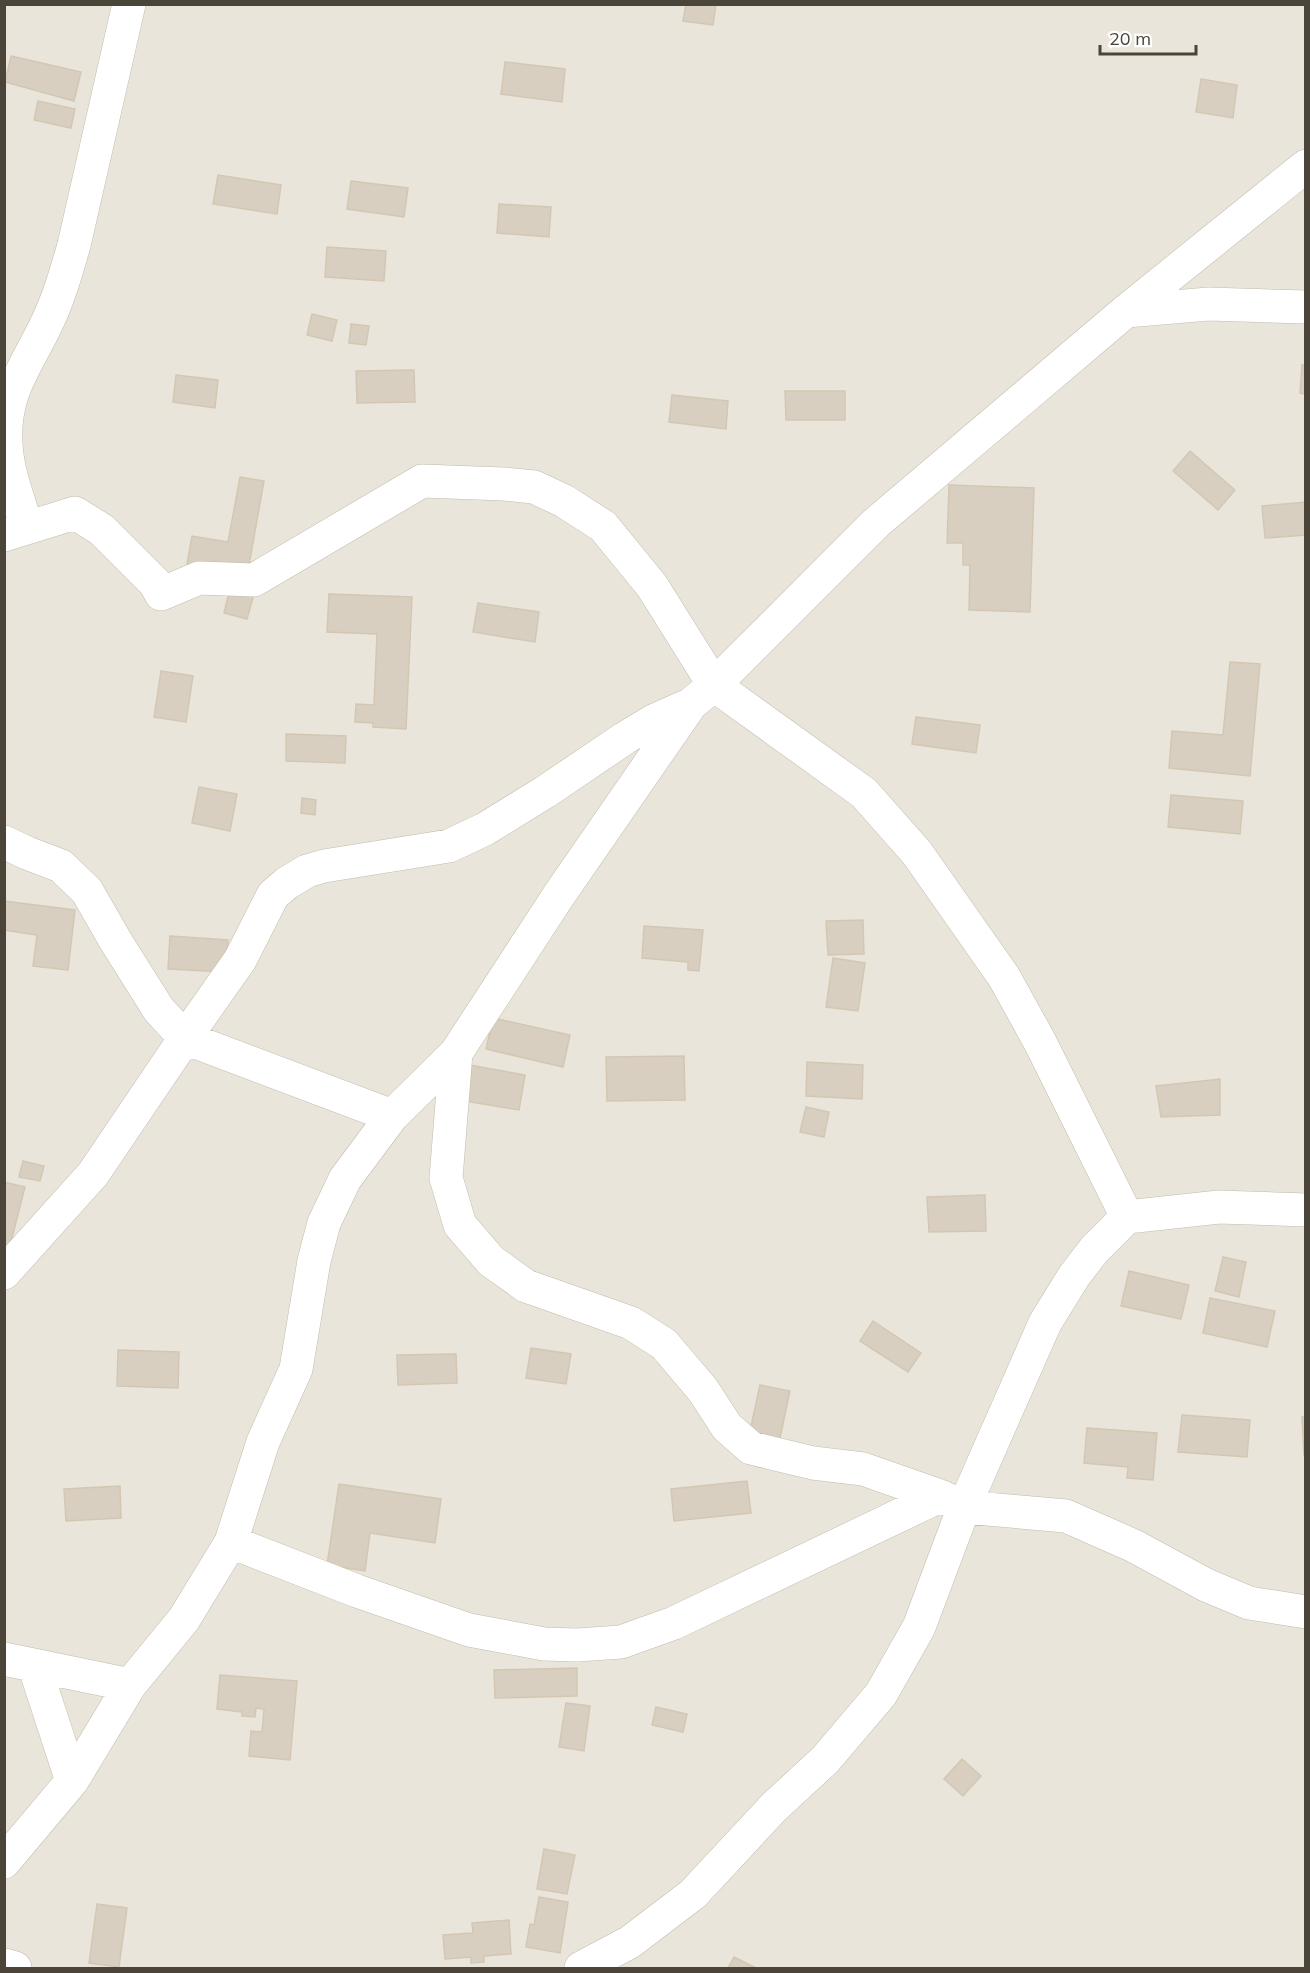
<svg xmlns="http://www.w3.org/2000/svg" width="1310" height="1973" font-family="Mulish,sans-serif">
<rect width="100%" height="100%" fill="#f6f3ec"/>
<path fill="#eae5da" d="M5 5H1305V1968H5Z"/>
<path fill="#d8cfc1" stroke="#d3c7b4" stroke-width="1.5" d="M686 4H716L713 25 683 21Z
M11 56 81 72 74 101 5 82Z
M505 62 565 69 562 102 501 94Z
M1201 79 1237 85 1233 118 1196 112Z
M38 101 75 109 71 128 34 120Z
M218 175 281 185 277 214 213 204Z
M351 181 408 188 404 217 347 209Z
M499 204 551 207 549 237 497 233Z
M327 247 386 251 384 281 325 277Z
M312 314 337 320 332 341 307 335Z
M351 324 369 326 366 345 349 343Z
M1302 365H1306V394L1300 393Z
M414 370 415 402 357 403 356 371Z
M176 375 218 380 215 408 173 402Z
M785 391H845V420H786Z
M672 395 728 401 726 429 669 422Z
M1190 451 1235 490 1218 510 1173 471Z
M240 477 264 481 249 565 233 572 187 564 192 536 228 542Z
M949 485 1034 488 1030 612 969 610 970 565H963V543H947Z
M1306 502V535L1265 538 1262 506Z
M230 588 254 594 247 619 224 613Z
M329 594 412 597 406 729 373 727V723L355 722 356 704 374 705 377 634 327 632Z
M478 603 539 612 535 642 473 632Z
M1230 662 1260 664 1250 776 1169 768 1172 731 1223 735Z
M161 671 193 676 186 722 154 717Z
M916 717 980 725 976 753 912 744Z
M286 734 346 736 345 763 286 761Z
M199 787 237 794 230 831 192 823Z
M1171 795 1243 801 1240 834 1168 827Z
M302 798 316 800 315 815 301 813Z
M4 901 75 910 68 970 33 966 37 935 4 930Z
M863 920 864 954 828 955 826 921Z
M644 926 703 930 699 971 688 970V962L642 958Z
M170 936 228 940 226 972 168 969Z
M833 958 865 963 858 1011 826 1007Z
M493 1018 570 1035 563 1067 486 1049Z
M684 1056 685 1100 607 1101 606 1057Z
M807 1062 863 1065 862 1099 806 1096Z
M464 1064 525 1075 519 1110 458 1100Z
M1220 1079V1115L1161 1117 1156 1086Z
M806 1107 829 1112 824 1137 800 1132Z
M23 1161 44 1166 40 1181 19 1177Z
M4 1182 25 1187 8 1253 4 1252Z
M985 1195 986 1231 929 1232 927 1197Z
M1223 1257 1246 1262 1239 1297 1215 1291Z
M1129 1271 1189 1285 1181 1319 1121 1306Z
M1210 1298 1275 1311 1267 1347 1203 1333Z
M873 1321 921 1353 908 1372 860 1341Z
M531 1348 571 1354 566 1384 526 1378Z
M118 1350 179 1352 178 1388 117 1386Z
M456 1354 457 1383 398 1385 397 1355Z
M760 1385 790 1391 778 1447 748 1440Z
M1182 1415 1250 1420 1247 1457 1178 1452Z
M1302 1417H1306V1455H1304Z
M1087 1428 1157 1433 1153 1480 1127 1478 1128 1467 1084 1463Z
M747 1481 751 1513 674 1521 671 1489Z
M339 1484 441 1499 435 1543 370 1533 365 1571 327 1565Z
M120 1486 121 1518 66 1521 64 1489Z
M577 1668V1696L495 1698 494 1670Z
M220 1675 297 1681 290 1760 249 1756 251 1731 262 1732 264 1709 256 1708 255 1717 242 1716V1712L217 1709Z
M566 1703 590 1706 584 1751 559 1747Z
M656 1707 687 1714 683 1732 652 1725Z
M962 1759 981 1776 963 1796 944 1779Z
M544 1849 575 1855 567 1894 537 1889Z
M539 1897 568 1902 560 1953 526 1947 530 1924 534 1925Z
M97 1904 127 1908 119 1967 89 1963Z
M509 1920 511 1954 484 1956V1962L471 1963V1957L445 1959 443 1935 473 1933 472 1923Z
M734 1957 754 1967 753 1968H728Z"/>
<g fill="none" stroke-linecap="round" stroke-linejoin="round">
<defs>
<path id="minor" d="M1126 311 1209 304 1306 307
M27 528C19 500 7 472 6 443 3 394 25 368 45 327 58 301 66 273 74 245L129 4
M4 535 75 513 102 530 155 583 161 594 199 578 254 580 422 481 504 484 534 487 564 501 603 526 652 586 714 685 864 793 917 853 1004 977 1040 1042 1127 1217
M4 842 27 853 61 866 87 891 115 940 159 1010 185 1038 392 1116
M456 1053 446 1178 460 1225 491 1261 526 1286 631 1323 664 1344 703 1390 727 1427 751 1448 813 1463 863 1469 940 1496
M4 1273 93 1174 185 1038 240 960 273 895 287 883 307 871 324 866 449 846 485 829 545 792 625 738 653 721 689 705
M231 1542 357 1591 469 1630 544 1644 577 1645 621 1642 674 1623 940 1496 964 1507 1066 1516 1134 1546 1206 1585 1249 1603 1306 1612
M4 1659 130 1685
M34 1665 72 1781
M4 1862 72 1781 130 1685 184 1619 231 1542 263 1442 296 1369 314 1261 324 1223 345 1179 392 1116 456 1053 559 895 691 704 714 685 876 523 1126 311 1306 166
M4 1965 15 1968
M581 1968 630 1942 693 1894 774 1807 825 1760 881 1694 919 1627 964 1507 1045 1323 1074 1276 1094 1250 1127 1217 1219 1207 1306 1210"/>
</defs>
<use href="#minor" stroke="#c2bbae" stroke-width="34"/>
<use href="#minor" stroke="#fff" stroke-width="33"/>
</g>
<rect width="1310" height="1973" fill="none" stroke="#4b4439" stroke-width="12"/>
<path d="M1100 45v9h96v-9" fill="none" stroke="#4b4439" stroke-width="3"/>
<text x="1109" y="45" font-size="18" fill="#4b4439" stroke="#ffffff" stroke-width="4.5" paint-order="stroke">20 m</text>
</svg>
